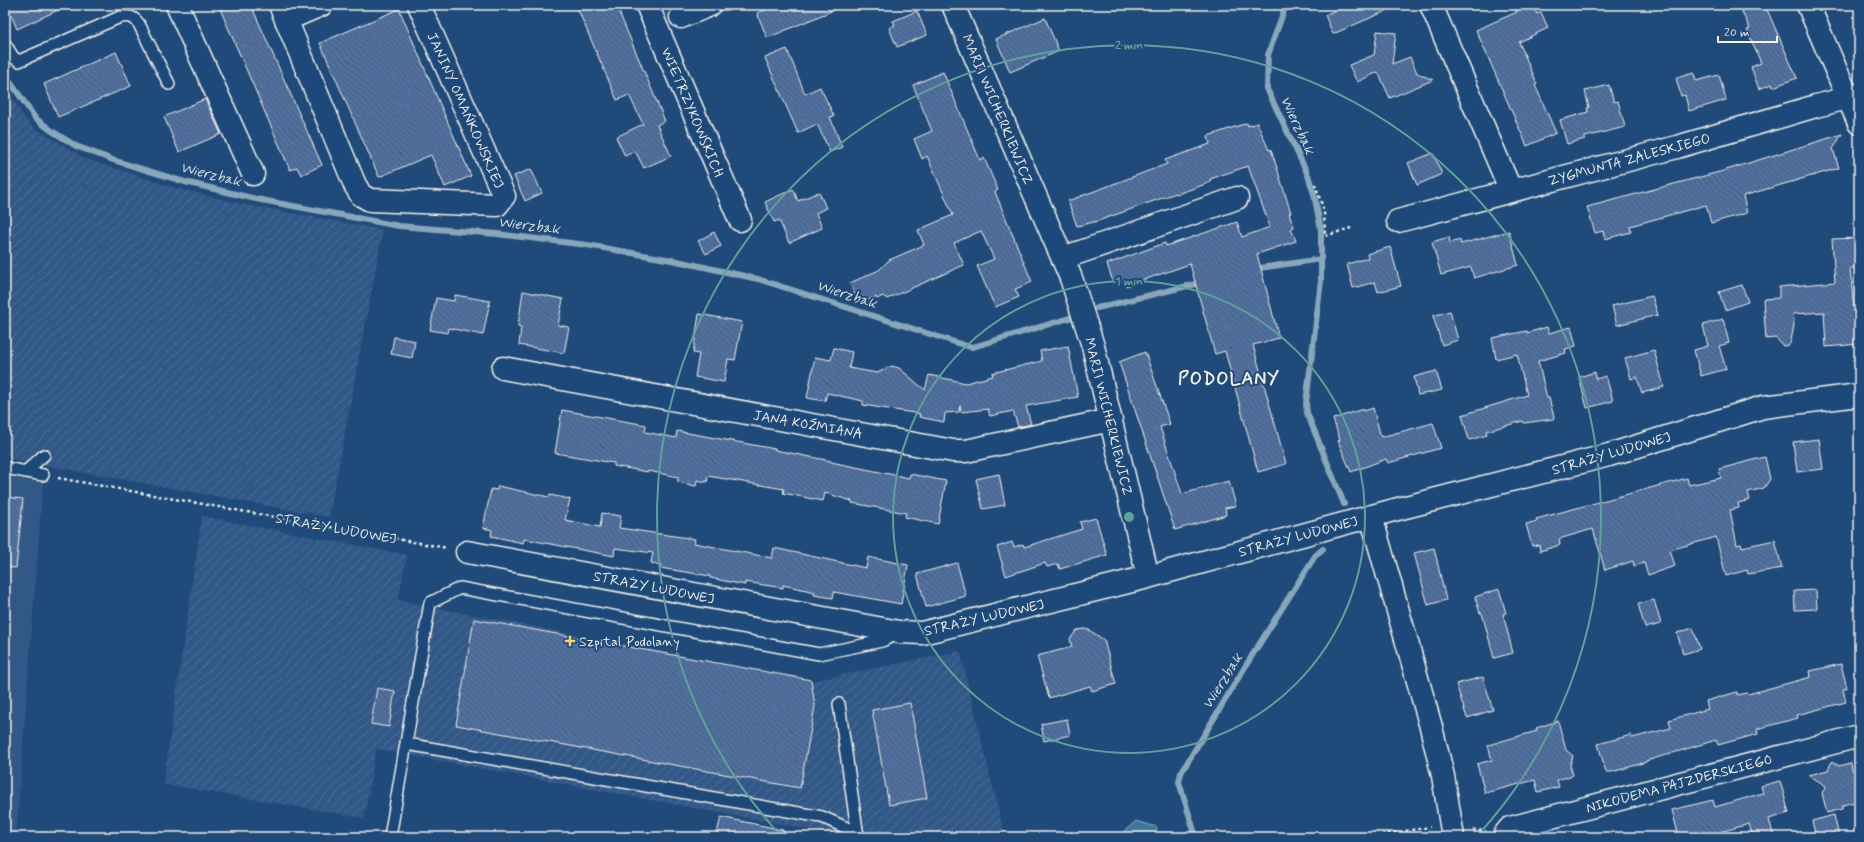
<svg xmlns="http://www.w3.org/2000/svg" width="1864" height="842" font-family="Mynerve,sans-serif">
<defs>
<pattern id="industrial-furrows" width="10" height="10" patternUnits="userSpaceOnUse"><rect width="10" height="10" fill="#325887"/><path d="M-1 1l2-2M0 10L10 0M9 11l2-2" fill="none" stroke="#507098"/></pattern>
<pattern id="building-back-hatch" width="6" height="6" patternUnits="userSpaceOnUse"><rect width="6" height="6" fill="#5070a0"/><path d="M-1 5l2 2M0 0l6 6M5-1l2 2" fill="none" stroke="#4c5c73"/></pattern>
</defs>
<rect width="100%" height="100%" fill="#1f4a7a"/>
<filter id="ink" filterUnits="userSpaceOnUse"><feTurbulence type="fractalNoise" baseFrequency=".025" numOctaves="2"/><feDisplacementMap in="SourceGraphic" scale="8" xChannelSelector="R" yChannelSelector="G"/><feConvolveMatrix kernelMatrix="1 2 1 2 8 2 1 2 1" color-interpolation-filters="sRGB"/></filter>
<g filter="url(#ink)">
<path fill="#325887" d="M5 476 43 483 16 837H5Z"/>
<path fill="url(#industrial-furrows)" d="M5 86 24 117 33 127 86 159 176 188 237 203 383 230 329 517 5 458Z
M202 516 407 555 398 600 812 681 960 651 1005 837H850L376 749 364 818 163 784Z"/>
<path fill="#40769c" stroke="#88a7ba" d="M1136 821 1157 827 1156 837H1120L1121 834Z"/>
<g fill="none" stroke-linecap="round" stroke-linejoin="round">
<path stroke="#88a7ba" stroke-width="6" d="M1286 5 1268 55 1267 89 1308 175 1314 194 1321 230V281L1306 403 1307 413 1344 504
M5 74 35 118 52 131 76 146 113 160 185 182 256 199 399 226 497 234 587 245 677 261 758 279 967 346 973 347 1073 317
M1253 269 1321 259
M1097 308 1204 282
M1196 837 1179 782 1181 773 1248 662 1315 556 1323 549"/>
</g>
<path fill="url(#building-back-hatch)" stroke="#f4f1e8" d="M7 5H69L17 29Z
M230 5H251L322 165 301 175 297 167 290 170 220 9Z
M576 5H616L665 121 657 125 671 156 644 168 635 151 625 156 616 137 643 124 629 95 617 100Z
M778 5H846L767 38 757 13Z
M1347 5H1400L1333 34 1325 15Z
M1524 5H1533L1537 14 1541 12 1548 28 1519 42 1537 84 1535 85 1556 133 1527 146 1476 30 1517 12 1515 9Z
M1739 5H1765L1797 78 1773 87 1772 84 1759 89 1751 67 1761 63 1747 30 1750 29Z
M399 9 471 176 445 187 431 155 379 177 320 43Z
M917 11 927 35 897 47 889 28 895 25 893 21Z
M1045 18 1059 51 1010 72 996 39Z
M1377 31 1396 33 1392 64 1410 57 1417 73 1433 80 1390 98 1378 72 1357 82 1349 65 1374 55Z
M787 49 805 94 820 87 834 116 830 117 842 147 830 152 817 124 798 133 765 58Z
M116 52 131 86 58 117 44 84Z
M943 72 980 160 984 158 998 190 995 192 1032 282 1015 289 1019 297 995 307 977 266 994 259 981 231 954 243 964 265 887 299 883 296 877 299 876 297 866 301 864 297 857 300 850 283 879 270 889 260 924 245 918 230 953 215 927 156 922 159 914 139 932 131 913 85Z
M1694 73 1696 81 1719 75 1726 100 1689 111 1685 95 1681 96 1676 78Z
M1609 85 1614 102 1618 101 1625 127 1585 137V139L1567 144 1560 120 1588 112 1587 108H1589L1585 91Z
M205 99 221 134 179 152 164 117Z
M1247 123 1248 126 1257 123 1269 150 1271 149 1291 213H1289L1294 227 1291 229 1296 241 1257 254 1279 338 1253 345 1286 464 1258 472 1225 351 1215 354 1190 264 1126 286 1124 280 1113 282 1107 264 1165 243 1166 246 1237 222 1242 237 1270 227 1248 166 1210 179 1211 182 1203 185 1177 194 1176 193 1098 221 1077 226 1068 201 1167 164 1165 160 1210 144 1208 136Z
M1842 134 1833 149 1839 168 1743 196 1747 213 1711 223 1706 205 1630 226 1631 232 1605 239 1603 231 1595 233 1587 207 1723 171Z
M1433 153 1442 174 1417 185 1408 163Z
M531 169 542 193 525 201 514 176Z
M793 189 798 201 819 192 826 208 816 213 822 228 789 243 779 220 774 222 765 202Z
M1509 231 1518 265 1474 278 1471 267 1441 275 1432 242 1449 237 1450 243 1460 240 1461 244Z
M714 232 721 246 706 254 698 241Z
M1859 238V268H1850L1855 318H1859V344L1826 347 1824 312 1793 314 1794 325 1791 341 1789 345 1783 346 1776 338 1766 339 1763 299 1779 298V287L1835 282 1832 239Z
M1390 247 1401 286 1378 292 1375 282 1353 288 1347 264 1368 258 1367 254Z
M1742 285 1748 302 1725 310 1719 292Z
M523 291 563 299 558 325 569 327 564 353 519 345 521 327 518 326Z
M455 295 490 301 483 335 449 328 448 333 430 330 436 298 454 301Z
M1652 296 1658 315 1617 325 1612 306Z
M1450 311 1458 340 1442 345 1433 316Z
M699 314 742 322 735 360 728 359 724 382 695 377 699 354 693 353Z
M1723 319 1729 343 1719 346 1726 369 1701 376 1694 350 1708 346 1703 325Z
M1547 327 1549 333 1571 327 1576 346 1565 349 1566 353 1538 361 1547 398H1549L1554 417 1553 419 1524 423 1523 421 1486 431 1487 435 1469 440 1462 415 1527 395 1517 354 1496 359 1492 338 1527 331V333Z
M394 337 415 341 412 358 391 354Z
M1068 346 1078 397 1026 406 1031 424 1018 427 1013 411 990 416 988 409 961 412 960 406 959 412 945 413 944 422 919 417 920 414 863 405V401L827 393 825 401 807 398 815 357 831 360 834 348 852 352 849 368 877 373 892 366 899 368 925 390 929 375 966 383 993 376 992 373 1042 361 1040 351Z
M1654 350 1664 387 1642 393 1637 377 1631 379 1625 358Z
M1145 352 1170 424 1160 427 1182 494 1229 481 1236 506 1225 508 1226 515 1175 530 1119 362Z
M1436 371 1442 390 1418 395 1414 377Z
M1595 372 1596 379 1606 376 1613 401 1587 408 1579 377Z
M1373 408 1381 437 1433 423 1441 448 1388 463 1386 459 1351 472 1338 441 1340 440 1333 419 1363 409 1364 411Z
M562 410 646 425 645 432 676 438 677 431 775 449V450L831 461V462L909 478 910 474 946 481 938 524 905 517 906 513 852 503V501L825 493 823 501 783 493 784 489 708 476 707 482 697 480 696 486 678 482V477L648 471V472L614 466V463L555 453Z
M1819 439 1823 469 1797 472 1793 442Z
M1765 457 1770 479 1764 488 1748 492 1750 500 1738 503 1739 508 1730 510 1737 545 1741 544 1742 547 1775 540 1782 568 1748 574 1747 570 1726 576 1716 537 1670 550 1675 566 1648 575 1644 563 1634 566 1633 561 1605 570 1593 529 1559 539 1560 545 1540 551 1539 545 1532 546 1526 524 1537 521 1536 519 1687 478 1689 485 1721 478 1719 469Z
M999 474 1005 505 983 509 976 479Z
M498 486 549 497 550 495 570 499 565 520 600 527 602 513 621 516 619 528 695 539 694 543 772 558 774 548 866 568 868 557 908 565 901 604 834 592 833 598 814 595 815 592 783 585V588L745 582V585L710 578V576L660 568 661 565 651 563 653 553 615 548 614 556 524 539 523 543 491 536 492 530 483 528 491 489 497 490Z
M5 497 23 499 16 568 5 567Z
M1096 518 1107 555 1060 569 1058 564 1047 567 1045 563 1006 576 997 547 1012 542 1014 547 1023 544 1024 547 1082 529 1080 522Z
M1434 548 1446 600 1428 605 1414 553Z
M957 563 966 596 926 607 917 574Z
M1499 589 1506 613 1503 614 1513 653 1494 658 1482 613H1480L1475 597Z
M1816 590 1817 609 1795 610 1794 591Z
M1654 600 1661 624 1645 628 1638 604Z
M474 619 811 680 815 706 800 788 456 725Z
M1693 628 1700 649 1683 654 1677 633Z
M1085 629 1089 630 1104 640 1116 684 1092 691 1090 686 1049 698 1037 656 1072 647 1070 639 1077 630Z
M1841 664 1847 688 1843 689 1846 702 1797 715 1798 718 1757 729 1758 734 1718 745 1716 740 1646 761V762L1612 772H1606L1598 744 1631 735 1632 738 1671 728 1669 720 1708 709 1706 701 1737 692 1738 695 1747 693 1748 694 1811 677 1810 671Z
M1483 677 1493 710 1467 718 1456 684Z
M377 688 395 691 389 727 371 724Z
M910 703 927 798 889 805 872 710Z
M1067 719 1070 735 1044 741 1041 724Z
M1558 721 1566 750 1573 756 1570 765 1573 775 1557 780 1559 787 1538 792 1535 780 1485 793 1477 764 1492 760 1488 745 1537 731 1536 728Z
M1832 761 1839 766 1851 763 1852 770 1856 772 1859 784 1855 792 1857 801 1843 805 1842 809 1827 813 1822 793 1826 786 1809 775 1828 770Z
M1780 781 1789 813 1769 819 1774 837H1753L1749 824 1702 837H1679L1672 810 1713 800 1715 807 1763 793 1761 786Z
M1834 815 1839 837H1816L1812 821Z
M721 817 783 830V837H716Z"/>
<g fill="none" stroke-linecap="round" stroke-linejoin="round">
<defs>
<path id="lane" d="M5 44 13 57 19 61 120 17C130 16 133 16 139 24L169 84
M5 468 43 475
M25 472 44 455
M839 704 858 837
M407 744 822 817 858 833
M390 837 430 603 460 588 819 654 882 641 896 634"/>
<path id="street" d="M177 5 253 174
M280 5 355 185 361 195 370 200 497 205 504 196 419 5
M647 5 740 220
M953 5 1071 278 1093 346 1148 577
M1431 5 1511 191
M1808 5 1859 123
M681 17 710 5
M286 20 321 5
M1398 221 1677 147 1816 106 1859 95
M1063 258 1237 198
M503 368 953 451H966L1111 420
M1371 516 1431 727 1443 776 1453 837
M467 552 899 632 922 633 1148 577 1394 510 1609 455 1763 407 1859 395
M1507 837 1505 834 1510 828 1859 736"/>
</defs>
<use href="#lane" stroke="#f4f1e8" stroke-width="14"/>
<use href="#street" stroke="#f4f1e8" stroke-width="25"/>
<path stroke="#f4f1e8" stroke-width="2.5" stroke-dasharray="3 3" stroke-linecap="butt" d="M1315 184 1324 211 1325 236 1351 228
M58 478 447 548
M1473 830 1486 831
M1370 837 1430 827"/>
<use href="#lane" stroke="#1f4a7a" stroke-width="11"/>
<use href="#street" stroke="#1f4a7a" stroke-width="22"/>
</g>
</g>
<g fill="none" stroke="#5fa199" stroke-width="2">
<circle cx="1129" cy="517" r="236"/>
<path d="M781 836A472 472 0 1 1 1477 836"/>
</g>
<path fill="#ffd166" stroke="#1f4a7a" stroke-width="1.5" d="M568 635h4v4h4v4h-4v4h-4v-4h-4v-4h4z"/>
<g text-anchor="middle" stroke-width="4" stroke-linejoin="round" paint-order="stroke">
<g font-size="14" fill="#f4f1e8" stroke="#1f4a7a">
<text transform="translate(998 109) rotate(67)" y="5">MARII WICHERKIEWICZ</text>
<text transform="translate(466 110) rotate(66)" y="5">JANINY OMAŃKOWSKIEJ</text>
<text transform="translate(693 112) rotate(67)" y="5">WIETRZYKOWSKICH</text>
<text transform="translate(1629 159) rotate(-15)" y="5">ZYGMUNTA ZALESKIEGO</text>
<text transform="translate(1109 416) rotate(76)" y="5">MARII WICHERKIEWICZ</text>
<text transform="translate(808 424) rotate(10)" y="5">JANA KOŹMIANA</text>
<text transform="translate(1611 453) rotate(-16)" y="5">STRAŻY LUDOWEJ</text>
<text transform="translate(336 528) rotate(10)" y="5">STRAŻY LUDOWEJ</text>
<text transform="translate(1298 536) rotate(-15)" y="5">STRAŻY LUDOWEJ</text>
<text transform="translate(654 587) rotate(11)" y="5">STRAŻY LUDOWEJ</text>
<text transform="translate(984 617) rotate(-13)" y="5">STRAŻY LUDOWEJ</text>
<text transform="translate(1679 783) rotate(-15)" y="5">NIKODEMA PAJZDERSKIEGO</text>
</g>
<g font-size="14" fill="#f4f1e8" stroke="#1f4a7a" text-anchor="start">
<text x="579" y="646">Szpital Podolany</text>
</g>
<g font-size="15" font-style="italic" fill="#d9dfdd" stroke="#1f4a7a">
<text transform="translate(1298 125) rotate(65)" y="5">Wierzbak</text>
<text transform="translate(211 174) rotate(14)" y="5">Wierzbak</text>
<text transform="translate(529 225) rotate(7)" y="5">Wierzbak</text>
<text transform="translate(847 294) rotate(18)" y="5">Wierzbak</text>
<text transform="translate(1222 681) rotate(-58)" y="5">Wierzbak</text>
</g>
<g font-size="18" font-weight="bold" letter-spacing="1" fill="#f4f1e8" stroke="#1f4a7a">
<text x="1229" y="384">PODOLANY</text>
</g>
</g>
<circle cx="1129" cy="517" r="6" fill="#5fa199" stroke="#1f4a7a" stroke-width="2"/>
<g font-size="12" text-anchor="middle" font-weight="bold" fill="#5fa199" stroke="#1f4a7a" stroke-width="4" stroke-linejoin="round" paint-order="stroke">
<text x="1129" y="49">2 min</text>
<text x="1129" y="285">1 min</text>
</g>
<rect width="1864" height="842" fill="none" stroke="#1f4a7a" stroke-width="20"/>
<rect x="10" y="10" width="1844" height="822" fill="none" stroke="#f4f1e8" stroke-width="1.5" filter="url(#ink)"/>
<path d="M1718 36v6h59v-6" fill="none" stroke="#f4f1e8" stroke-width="2"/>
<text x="1724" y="36" font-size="12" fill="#f4f1e8" stroke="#1f4a7a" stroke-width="3" paint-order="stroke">20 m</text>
</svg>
